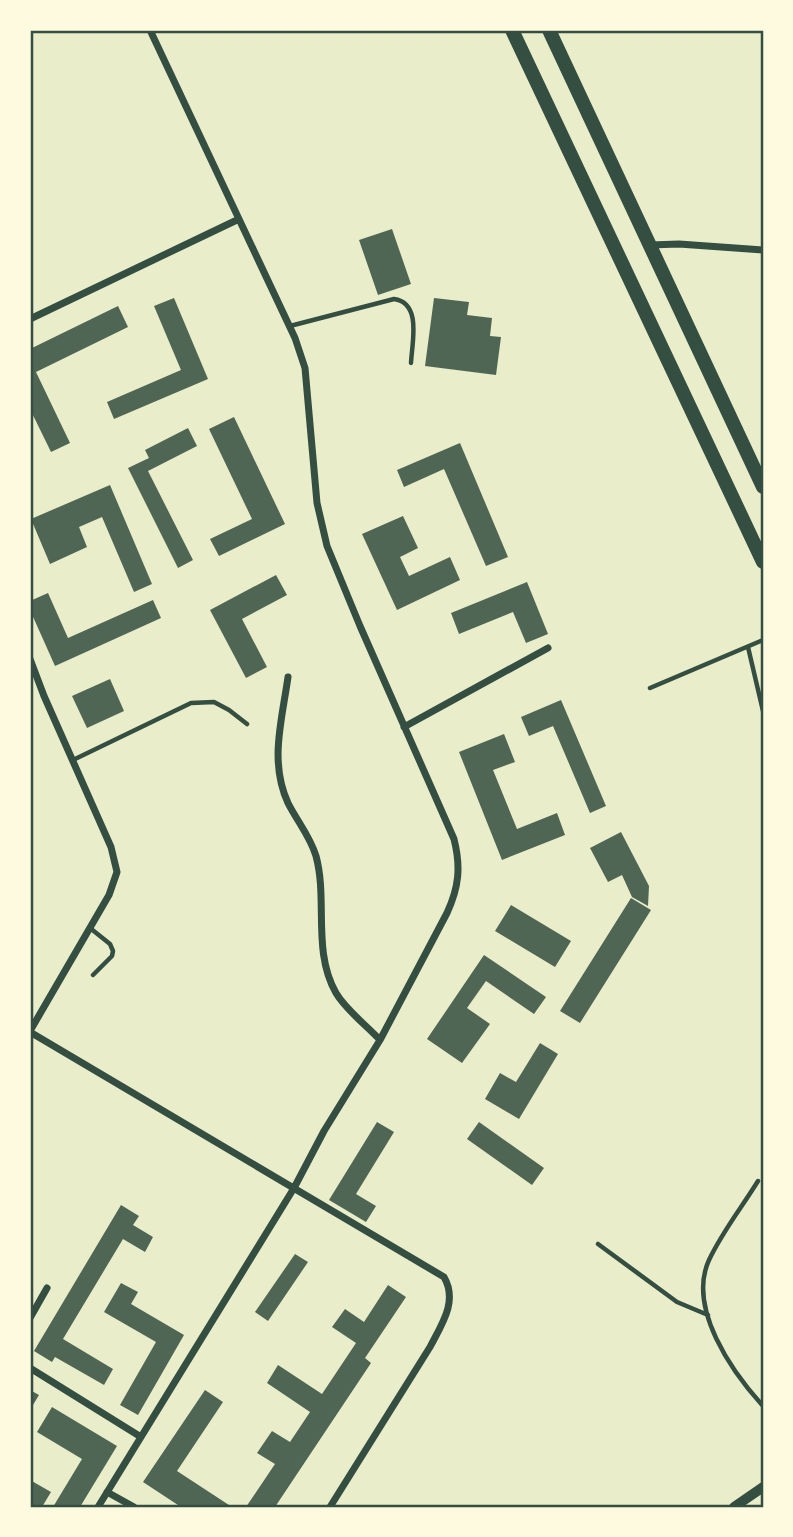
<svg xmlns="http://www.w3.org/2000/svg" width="793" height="1537" font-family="Commissioner,sans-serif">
<rect width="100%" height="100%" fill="#e9edc9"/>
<path fill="#4f6655" d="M392 229 411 284 378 295 359 240Z
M174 298 208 379 114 419 107 402 181 370 154 306Z
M434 298 469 302 467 315 492 318 490 336 501 337 496 375 425 366Z
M118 306 128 327 36 372 70 443 51 452 30 409V349Z
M234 417 285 524 219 556 210 539 252 519 209 429Z
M188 428 197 446 148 471 193 560 178 568 128 468 149 458 145 450Z
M460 443 508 557 486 566 444 469 404 487 397 470Z
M110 485 152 584 134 592 102 517 79 527 87 547 50 564 31 519Z
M403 516 418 548 400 557 409 576 450 557 460 580 397 610 362 534Z
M276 575 287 595 242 619 267 667 246 678 210 610Z
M527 582 548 634 526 643 513 612 459 634 451 613Z
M48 593 68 638 153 600 161 618 55 666 30 610V601Z
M110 679 124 711 87 728 72 696Z
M561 700 606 806 590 813 553 726 529 736 521 717Z
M504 734 515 762 493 770 517 829 557 813 565 835 502 860 459 752Z
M621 832 649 886 648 906 632 897 622 875 608 882 590 848Z
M631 898 651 910 580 1023 560 1011Z
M511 905 571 941 555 967 495 931Z
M484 955 546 997 534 1014 486 981 467 1008 490 1024 462 1063 427 1039Z
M540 1043 558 1054 519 1119 485 1099 500 1073 516 1082Z
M377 1122 394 1132 356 1194 376 1206 366 1222 329 1200Z
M479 1122 544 1168 532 1185 467 1139Z
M121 1205 139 1216 133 1225 153 1237 145 1252 123 1239 63 1339 113 1369 104 1385 55 1357 52 1362 34 1351Z
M295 1254 308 1262 268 1321 255 1312Z
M121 1283 138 1292 131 1304 184 1335 138 1415 120 1405 156 1342 104 1312Z
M388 1285 406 1297 365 1358 371 1363 275 1507H246L275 1464 257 1453 272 1431 290 1442 310 1412 267 1383 278 1365 322 1394 356 1343 332 1327 345 1309 364 1322Z
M30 1390 39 1395 30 1410Z
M205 1390 223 1402 177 1471 232 1507H181L143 1482Z
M52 1407 117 1446 80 1507H53L82 1459 37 1432Z
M30 1480 51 1492 42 1507H30Z"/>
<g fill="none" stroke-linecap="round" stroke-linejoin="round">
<path stroke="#344e41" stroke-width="4.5" d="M290 326 394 299C422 303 412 342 411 363
M748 647 763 711
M650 688 763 640
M73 760 191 703 214 702 229 710 247 724
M90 928 110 944 113 951 112 956 93 975
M758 1181C742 1207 722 1232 709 1260 687 1308 732 1372 763 1406
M598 1244 677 1302 708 1315"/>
<path stroke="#344e41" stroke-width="7" d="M650 245 679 244 763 250
M30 319 239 219
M30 659 44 696 111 847 117 872 109 895 30 1031
M288 677C282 720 269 762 288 803 297 821 310 836 316 856 328 900 312 951 336 993 346 1010 366 1025 380 1040
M404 727 548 648
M30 1032 444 1277C458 1301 442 1324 430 1347L330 1507
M30 1318 47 1288
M30 1368 141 1437
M107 1492 134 1507
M98 1507 294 1188 324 1131 380 1040 447 913C459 887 461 867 454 839L360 626 327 546 317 503 305 368 295 338 150 30"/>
<path stroke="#344e41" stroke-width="10" d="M734 1507 763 1487"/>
<path stroke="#344e41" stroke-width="14" d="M512 30 763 562
M549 30 763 487"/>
</g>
<rect width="793" height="1537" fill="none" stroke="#fefae0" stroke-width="63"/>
<rect x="32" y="32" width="730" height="1474" fill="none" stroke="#344e41" stroke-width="2.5"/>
</svg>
